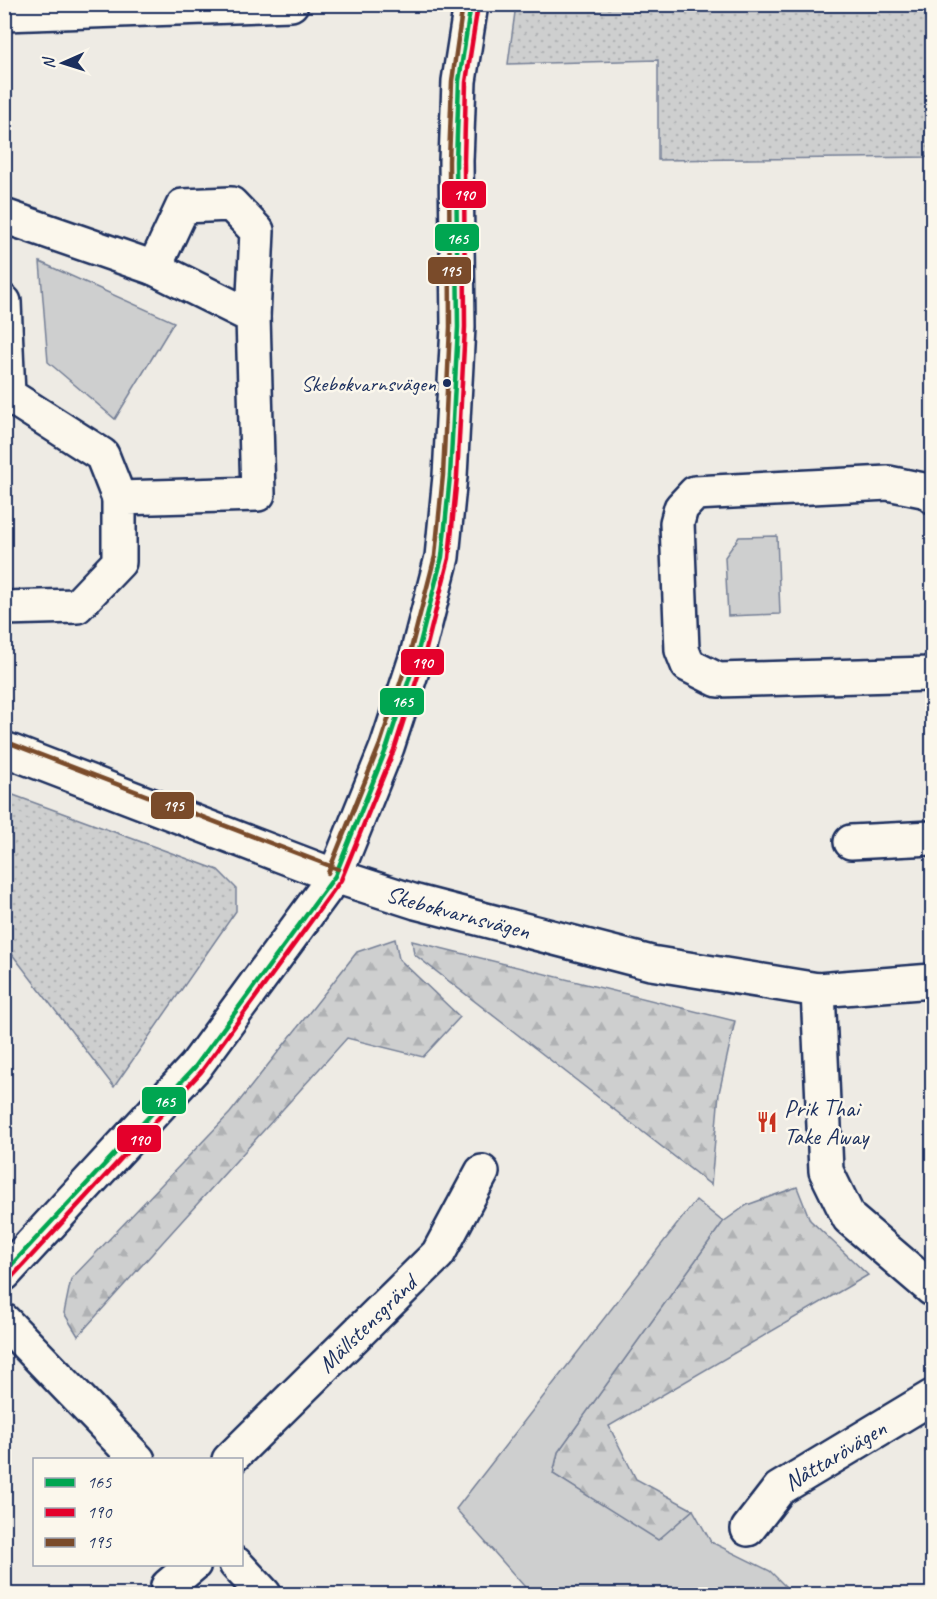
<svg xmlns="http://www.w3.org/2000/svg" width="937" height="1599" font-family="Caveat,sans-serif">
<defs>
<pattern id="grass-dots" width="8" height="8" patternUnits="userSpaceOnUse" patternTransform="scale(1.5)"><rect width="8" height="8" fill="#cecfcf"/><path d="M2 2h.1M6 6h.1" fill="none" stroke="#b0b2b4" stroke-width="1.8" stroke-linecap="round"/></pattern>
<pattern id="forest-firs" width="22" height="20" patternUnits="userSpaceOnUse" patternTransform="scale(1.5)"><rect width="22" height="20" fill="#cecfcf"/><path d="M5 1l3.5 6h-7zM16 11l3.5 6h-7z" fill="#b0b2b4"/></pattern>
</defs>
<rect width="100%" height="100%" fill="#eeebe4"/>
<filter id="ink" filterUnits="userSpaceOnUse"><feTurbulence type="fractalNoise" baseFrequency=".0167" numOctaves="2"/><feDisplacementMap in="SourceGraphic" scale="12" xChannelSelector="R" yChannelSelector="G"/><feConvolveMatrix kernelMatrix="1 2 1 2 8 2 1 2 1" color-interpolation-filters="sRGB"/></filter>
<g filter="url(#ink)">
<path fill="url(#grass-dots)" stroke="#747f96" stroke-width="1.5" d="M516 5H932V157L658 160V60L508 64Z
M5 792 218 870 236 888V911L114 1087 5 945Z"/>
<path fill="url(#forest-firs)" stroke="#747f96" stroke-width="1.5" d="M395 939 399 959 460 1017 423 1057 347 1038 78 1336 64 1313 71 1279 230 1113 357 952Z
M412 941 735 1021 719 1093 711 1185 414 954Z
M797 1187 810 1220 868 1275 609 1426 636 1479 693 1510 658 1541 553 1474 558 1452 723 1222 747 1205Z"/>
<path fill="#cecfcf" stroke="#747f96" stroke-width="1.5" d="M40 262 174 322 115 419 48 362Z
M777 536 780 614 728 616 725 557 739 537Z
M696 1200 723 1222 558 1452 553 1474 658 1540 693 1510 711 1542 770 1571 793 1594H527L525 1587 456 1509Z"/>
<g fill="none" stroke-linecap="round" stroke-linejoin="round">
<defs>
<g id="minor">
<path d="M4 14 291 4"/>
<path d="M4 216 154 268 253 317 258 494 119 498V562L77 606 4 608"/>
<path d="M154 268 183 206 231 204 257 231 253 317"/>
<path d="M4 302 8 395 102 455 119 498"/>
<path d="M932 496 928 491 888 483 695 493 681 508 677 523 682 650 688 665 718 680 929 674 932 672"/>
<path id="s1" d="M4 749 335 876 416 902 651 963 818 990 932 981"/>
<path d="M851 842 932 838"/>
<path d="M818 990 826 1171 849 1218 932 1289"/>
<path d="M4 1274 195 1067 335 876 387 747 417 655 442 557 450 476 458 327 456 161 459 81 471 4"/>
<path d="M4 1321 138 1460"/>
<path id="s2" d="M229 1460 438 1254 482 1172"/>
<path id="s3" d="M748 1529 779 1489 932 1397"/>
<path d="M236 1564 264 1594"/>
<path d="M171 1594 168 1586 194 1564"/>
</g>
</defs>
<use href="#minor" stroke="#1b2f5e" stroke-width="38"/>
<use href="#minor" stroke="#fbf7ec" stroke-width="33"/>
<defs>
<path id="bus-1" d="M4 1273 195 1067 335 876 387 747 417 655 442 557 450 476 458 327 456 161 459 81 471 4"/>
<path id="bus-2" d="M10 1279 201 1072 341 880 394 750 424 657 449 558 457 476 465 327 464 161 466 82 478 5"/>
<path id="bus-3" d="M7 742 338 869
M328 873 380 744 410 653 435 556 443 475 450 327 449 161 452 81 463 4"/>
</defs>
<use href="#bus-1" stroke="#fbf7ec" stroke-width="9"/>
<use href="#bus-2" stroke="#fbf7ec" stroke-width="9"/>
<use href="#bus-3" stroke="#fbf7ec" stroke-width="9"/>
<use href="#bus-1" stroke="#00a651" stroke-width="4.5"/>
<use href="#bus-2" stroke="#e4002b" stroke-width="4.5"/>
<use href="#bus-3" stroke="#7a4b2a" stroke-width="4.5"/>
</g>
</g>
<defs>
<symbol id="restaurant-bare" viewBox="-9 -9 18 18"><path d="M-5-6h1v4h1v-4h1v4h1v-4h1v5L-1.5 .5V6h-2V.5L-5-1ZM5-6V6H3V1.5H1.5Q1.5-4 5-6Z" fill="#c8321e" stroke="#fbf7ec" stroke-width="2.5" paint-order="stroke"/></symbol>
</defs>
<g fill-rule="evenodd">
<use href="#restaurant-bare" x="752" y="1107" width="30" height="30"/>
</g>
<circle fill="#1b2f5e" stroke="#fbf7ec" stroke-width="2" cx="447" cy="383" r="5"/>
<g text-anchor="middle" stroke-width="5" stroke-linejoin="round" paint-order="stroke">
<g font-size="22" fill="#1b2f5e" stroke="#fbf7ec" text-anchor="end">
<text x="436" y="391">Skebokvarnsvägen</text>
</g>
<g font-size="24" fill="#1b2f5e" stroke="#fbf7ec">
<text dy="8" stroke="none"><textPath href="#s1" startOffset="483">Skebokvarnsvägen</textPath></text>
<text dy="8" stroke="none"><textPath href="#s2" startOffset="194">Mällstensgränd</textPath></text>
<text dy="8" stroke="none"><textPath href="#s3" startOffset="116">Nåttarövägen</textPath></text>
</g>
<g font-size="24" fill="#1b2f5e" stroke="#fbf7ec" text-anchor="start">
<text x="784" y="1116">Prik Thai<tspan x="784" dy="28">Take Away</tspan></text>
</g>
</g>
<g stroke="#fbf7ec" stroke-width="2">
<rect x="441" y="180" width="46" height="29" rx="6" fill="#e4002b"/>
<rect x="434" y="223" width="46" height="29" rx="6" fill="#00a651"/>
<rect x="427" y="256" width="45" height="29" rx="6" fill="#7a4b2a"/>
<rect x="400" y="648" width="45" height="28" rx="6" fill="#e4002b"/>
<rect x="379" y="687" width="46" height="29" rx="6" fill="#00a651"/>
<rect x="150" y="791" width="45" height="29" rx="6" fill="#7a4b2a"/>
<rect x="141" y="1086" width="46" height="29" rx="6" fill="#00a651"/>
<rect x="116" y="1124" width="46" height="29" rx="6" fill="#e4002b"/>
</g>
<g font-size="16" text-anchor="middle" font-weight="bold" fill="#fff">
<text x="464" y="200">190</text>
<text x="457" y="244">165</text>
<text x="450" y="276">195</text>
<text x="422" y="668">190</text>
<text x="402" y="707">165</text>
<text x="173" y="811">195</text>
<text x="164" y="1107">165</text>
<text x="139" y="1145">190</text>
</g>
<rect width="937" height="1599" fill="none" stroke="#fbf7ec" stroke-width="24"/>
<rect x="12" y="12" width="913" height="1575" fill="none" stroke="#1b2f5e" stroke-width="2" filter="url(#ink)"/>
<rect x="33" y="1458" width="210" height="108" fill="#fbf7ec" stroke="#a1a7b3" stroke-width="1.5"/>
<rect x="45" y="1478" width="30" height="9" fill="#00a651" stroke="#a1a7b3" stroke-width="1.5"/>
<text x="87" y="1488" font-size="18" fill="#1b2f5e">165</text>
<rect x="45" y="1508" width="30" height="9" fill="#e4002b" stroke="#a1a7b3" stroke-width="1.5"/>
<text x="87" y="1518" font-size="18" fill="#1b2f5e">190</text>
<rect x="45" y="1538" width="30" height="9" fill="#7a4b2a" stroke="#a1a7b3" stroke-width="1.5"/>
<text x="87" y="1548" font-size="18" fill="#1b2f5e">195</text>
<g transform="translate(63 63) rotate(267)" stroke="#fbf7ec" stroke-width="4.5" paint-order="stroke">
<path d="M0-4.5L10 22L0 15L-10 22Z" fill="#1b2f5e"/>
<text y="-9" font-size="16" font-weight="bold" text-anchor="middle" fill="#1b2f5e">N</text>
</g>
</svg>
